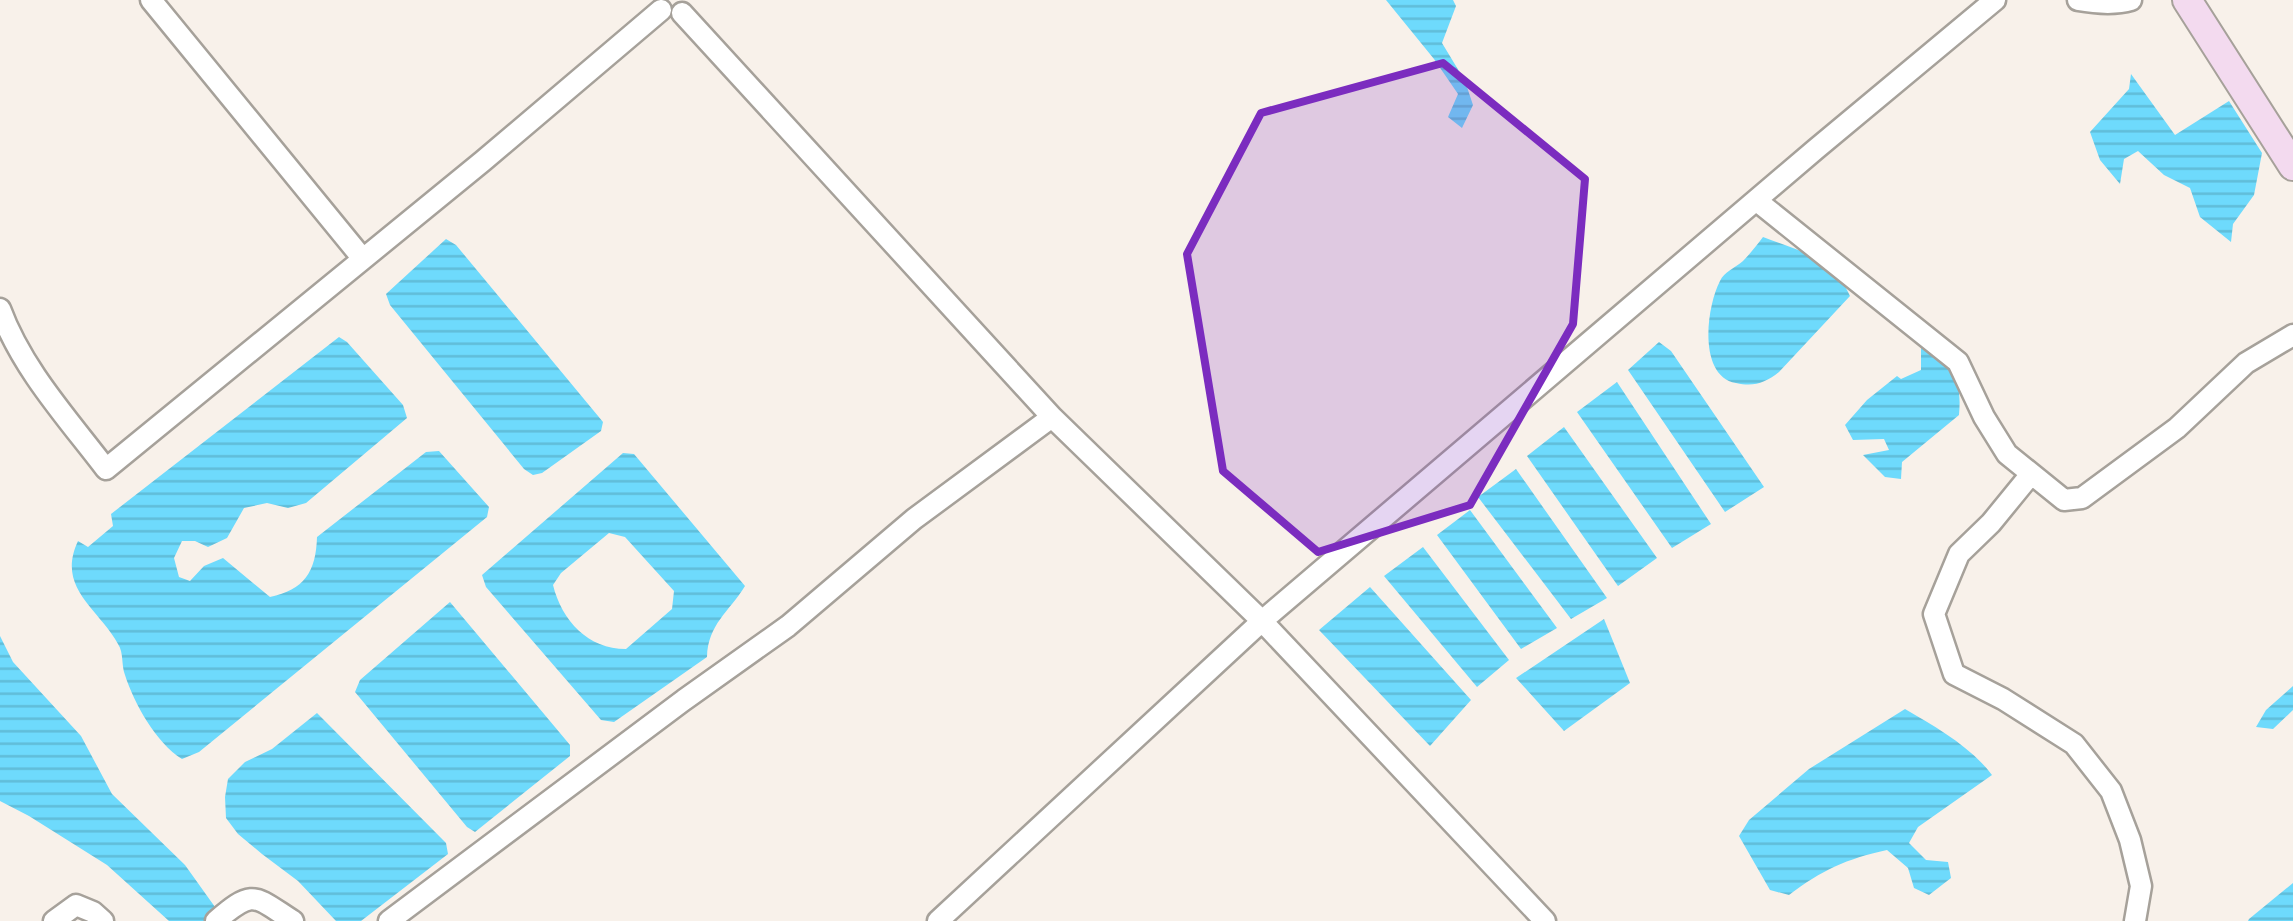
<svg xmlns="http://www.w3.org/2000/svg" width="2293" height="921" font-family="'Exo 2',sans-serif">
<defs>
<pattern id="water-rules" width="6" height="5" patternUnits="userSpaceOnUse" patternTransform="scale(2.5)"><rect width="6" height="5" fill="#6edafc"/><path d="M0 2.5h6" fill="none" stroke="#60bcd8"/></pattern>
</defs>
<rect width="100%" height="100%" fill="#f8f1ea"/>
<path fill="url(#water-rules)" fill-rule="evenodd" d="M1386 0H1453L1456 6 1442 43 1465 81 1473 105 1462 128 1448 117 1458 94 1434 59Z
M2131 74 2175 135 2229 101 2262 153 2254 195 2233 224 2231 242 2200 217 2190 188 2164 175 2138 151 2124 159 2120 184 2100 160 2090 132 2129 89Z
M1763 237C1800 251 1833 257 1850 296L1779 372C1765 383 1754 387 1736 383 1698 376 1706 308 1720 281 1724 272 1735 268 1743 261 1750 254 1757 245 1763 237Z
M446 239 456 245 603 422 601 431 542 473 533 475 524 469 390 305 386 294Z
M339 337 347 342 403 405 407 418 306 503 288 508 267 503 244 508 227 538 208 547 195 541H182L174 558 179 577 190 581 204 566 223 558 270 597C304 590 316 572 317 537L426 452 439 451 489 507 487 517 199 752 182 759C156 743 134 703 125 675 121 665 124 653 118 644 98 608 56 588 78 541L88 547 113 526 111 514Z
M1659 342 1671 351 1764 487 1725 512 1628 370Z
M1921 348C1955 359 1962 383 1959 415L1902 462 1901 479 1885 477 1863 455 1889 450 1884 439 1853 440 1845 425 1867 400 1897 376 1901 379 1921 370Z
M1617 382 1711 524 1672 548 1577 412Z
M1564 427 1657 558 1618 586 1527 456Z
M623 453 634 454 745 586C729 612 708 624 707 657L614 722 601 720 486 587 482 575ZM609 533 625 537 674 591 672 609 626 649C588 649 562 621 553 585L561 573Z
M1516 469 1607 598 1571 619 1478 497Z
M1470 510 1557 628 1521 649 1437 535Z
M1423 547 1509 660 1477 687 1384 576Z
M1370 587 1471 700 1430 746 1319 630Z
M450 602 570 745V756L475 832 467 827 355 692 360 680Z
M1604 619 1630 683 1564 731 1516 678Z
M0 636 13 662 81 736 112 794 185 865 215 907 229 921H169L107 865 29 816 0 801Z
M2293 686V710L2273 729 2256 727 2266 710Z
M1905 709C1936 727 1971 747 1992 775L1918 827 1909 843 1926 860 1948 862 1951 878 1929 895 1914 888 1908 868 1887 850C1846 859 1822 870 1789 895L1770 890 1739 836 1749 820 1809 769Z
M317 713 446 843 448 854 361 921H336L298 881 262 854 238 834 226 818 225 797 228 779 245 762 272 749Z
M2293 883V921H2248L2249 919Z"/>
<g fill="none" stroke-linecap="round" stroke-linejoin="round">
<defs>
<path id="street" d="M151 0 363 259
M2078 0C2095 3 2114 5 2131 0
M682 13 1052 417 1262 621 1545 921
M1757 201 1958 362 1984 417 2007 454 2064 500 2082 498 2177 428 2246 363 2293 335
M0 309C22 369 68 419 106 469L483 161 661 10
M2031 474 1991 523 1959 554 1934 614 1954 674 2003 699 2074 744 2111 791 2130 840 2141 886 2135 921
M54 921 76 905 93 912 103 921
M216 921C254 888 254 896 293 921
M389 921 684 700 788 626 914 519 1052 417
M938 921 1262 621 1816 149 1995 0"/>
<path id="secondary" d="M2187 0 2293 166"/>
</defs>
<use href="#street" stroke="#a6a19a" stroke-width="25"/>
<use href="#secondary" stroke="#a6a19a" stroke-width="32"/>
<use href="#street" stroke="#fff" stroke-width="20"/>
<use href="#secondary" stroke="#f3daef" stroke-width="28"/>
</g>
<path fill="#7b2cbf" fill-opacity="0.2" stroke="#7b2cbf" stroke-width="8" stroke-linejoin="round" d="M1443 63 1585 179 1573 324 1470 505 1318 552 1223 471 1187 254 1261 113Z"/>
</svg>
